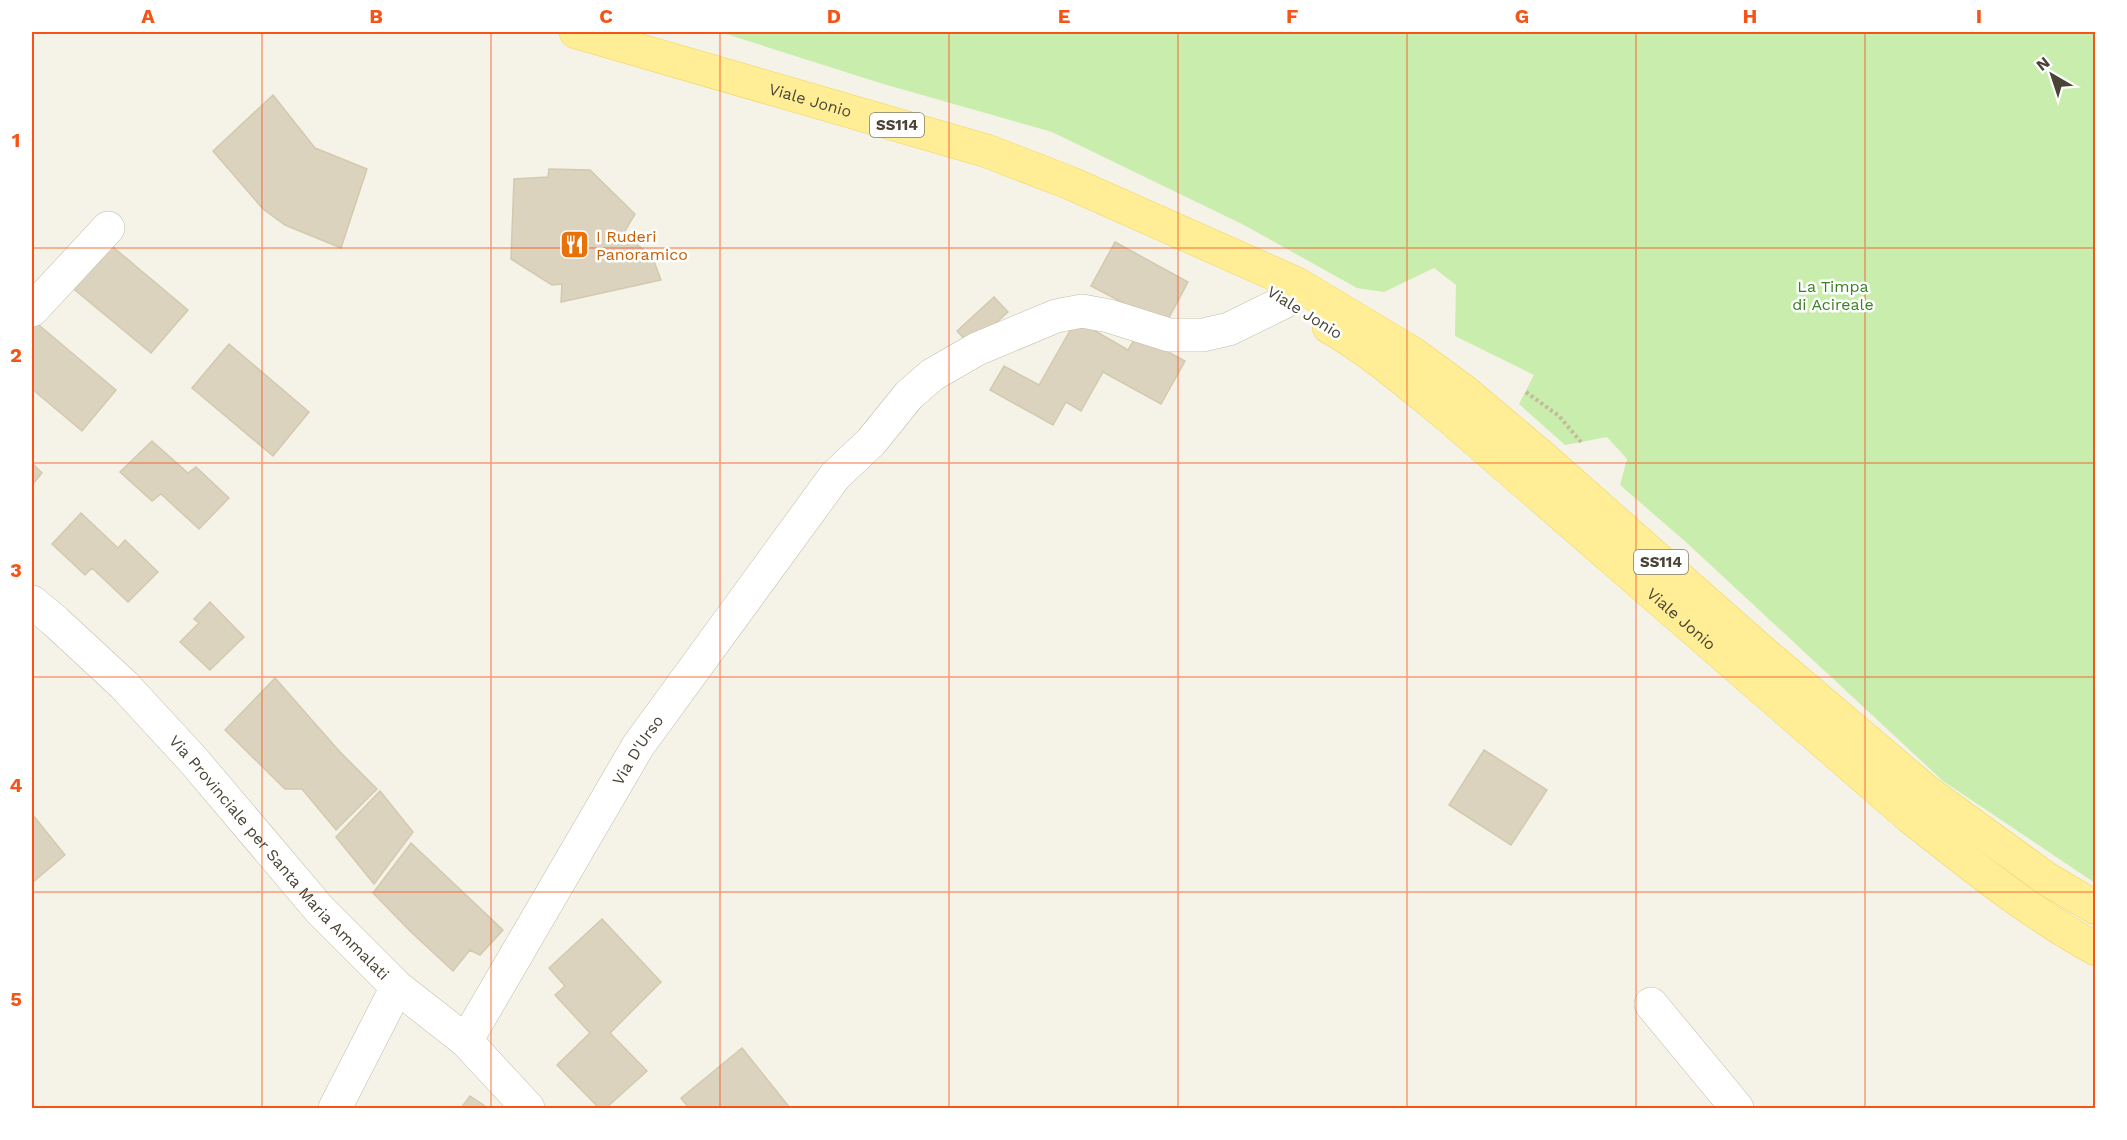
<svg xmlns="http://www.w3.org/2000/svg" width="2127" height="1140" font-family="'Work Sans',sans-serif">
<rect width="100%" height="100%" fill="#f5f3e7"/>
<path fill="#c8edac" d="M720 32H2095V883L1943 781 1687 543 1620 485 1627 459 1607 437 1565 445 1519 404 1534 375 1455 336 1456 285 1434 268 1384 292 1357 288 1244 225 1052 132 880 83Z"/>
<path fill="#dbd3be" stroke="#d3c9ae" stroke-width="1.5" d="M273 95 315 148 367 169 341 248 285 225 263 209 213 151Z
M549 169 590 170 635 214 623 234 652 256 661 280 561 302 562 284 552 285 511 259 514 179 548 177Z
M107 242 188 310 151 353 70 286Z
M1115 242 1188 282 1165 325 1091 286Z
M994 297 1008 312 971 346 957 331Z
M1076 320 1128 350 1137 335 1185 361 1161 404 1103 372 1081 411 1066 402 1053 425 990 390 1004 366 1039 385Z
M34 321 116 390 82 431 32 389V323Z
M229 344 309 412 273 456 192 388Z
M152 441 188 473 196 467 229 498 199 529 161 494 152 501 120 472Z
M32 463 42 473 32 485Z
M81 513 118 548 125 540 158 572 128 602 92 568 85 575 52 544Z
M210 602 244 637 210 670 180 642 199 623 194 619Z
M275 678 340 752 377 789 336 830 302 789H285L225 730Z
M1484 750 1547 790 1511 845 1449 805Z
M380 791 413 832 374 884 336 837Z
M32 814 65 855 32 883Z
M411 843 503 930 480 955 470 950 453 971 411 932 373 893Z
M602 919 661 982 610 1033 647 1071 606 1108H599L557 1065 590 1033 555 995 565 986 549 968Z
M742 1048 790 1108H689L681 1098Z
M470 1096 488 1108H461Z"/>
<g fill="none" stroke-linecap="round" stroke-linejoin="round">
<defs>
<g id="minor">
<path d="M32 310 108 228"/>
<path id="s1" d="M32 602 56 622 124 685 194 761 320 910 397 987 466 1041 528 1108"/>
<path d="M1651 1004 1737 1108"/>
<path id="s2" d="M466 1041 638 746 835 476 871 442 909 395 932 375 977 349 1056 316 1082 311 1109 316 1169 335H1203L1229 329 1284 302"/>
<path d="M335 1108 397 987"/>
</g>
<g id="major">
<path id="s3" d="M576 32 987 151 1070 183 1297 284 1412 353 1465 392 1542 457 1759 649 1926 791 2047 879 2096 908"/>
<path id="s4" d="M1329 327C1371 351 1409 384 1447 415L1909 816C1969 863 2028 912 2096 949"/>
</g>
</defs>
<use href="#minor" stroke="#c2bca9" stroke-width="34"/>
<use href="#major" stroke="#efd45c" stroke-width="34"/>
<path stroke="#c5ba99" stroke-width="4" stroke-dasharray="3 3" stroke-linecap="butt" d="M1526 392 1559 416 1581 442"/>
<use href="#minor" stroke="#fff" stroke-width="33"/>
<use href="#major" stroke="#ffee96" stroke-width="33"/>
</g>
<path fill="none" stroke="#f65316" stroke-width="1.5" stroke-opacity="0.55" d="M262 32V1108M491 32V1108M720 32V1108M949 32V1108M1178 32V1108M1407 32V1108M1636 32V1108M1865 32V1108M32 248H2096M32 463H2096M32 677H2096M32 892H2096"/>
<defs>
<symbol id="restaurant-square" viewBox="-11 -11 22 22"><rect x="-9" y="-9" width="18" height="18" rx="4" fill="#e8710a" stroke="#fff"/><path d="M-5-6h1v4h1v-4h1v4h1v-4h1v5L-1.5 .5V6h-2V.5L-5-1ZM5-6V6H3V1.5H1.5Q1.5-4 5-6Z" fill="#fff"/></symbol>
</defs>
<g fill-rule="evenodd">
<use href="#restaurant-square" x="558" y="228" width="33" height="33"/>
</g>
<g text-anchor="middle" stroke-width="5" stroke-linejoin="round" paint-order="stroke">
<g fill="#fff" stroke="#807c72" stroke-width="1.5">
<rect x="870" y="113" width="54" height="24" rx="4.5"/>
<rect x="1634" y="550" width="54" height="24" rx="4.5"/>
</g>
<g font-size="15" font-weight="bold" fill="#494435">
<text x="897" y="130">SS114</text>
<text x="1661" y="567">SS114</text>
</g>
<g font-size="16" fill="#494435" stroke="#fff">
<text dy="6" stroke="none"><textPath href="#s3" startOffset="244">Viale Jonio</textPath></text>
<text transform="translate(1305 312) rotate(32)" y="6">Viale Jonio</text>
<text dy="6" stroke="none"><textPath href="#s4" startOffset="458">Viale Jonio</textPath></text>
<text dy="6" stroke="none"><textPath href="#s2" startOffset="338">Via D'Urso</textPath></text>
<text dy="6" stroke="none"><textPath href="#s1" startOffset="356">Via Provinciale per Santa Maria Ammalati</textPath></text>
</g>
<g font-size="16" fill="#c56008" stroke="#fff" text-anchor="start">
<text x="596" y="242">I Ruderi<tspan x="596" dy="18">Panoramico</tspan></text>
</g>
<g font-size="16" fill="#3b8123" stroke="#fff">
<text x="1833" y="292">La Timpa<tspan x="1833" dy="18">di Acireale</tspan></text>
</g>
</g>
<rect width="2127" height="1140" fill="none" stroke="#ffffff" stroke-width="66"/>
<g transform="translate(2052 75) rotate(321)" stroke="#ffffff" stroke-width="4.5" paint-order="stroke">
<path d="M0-4.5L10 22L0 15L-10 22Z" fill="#494435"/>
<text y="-9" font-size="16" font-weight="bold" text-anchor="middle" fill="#494435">N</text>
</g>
<rect x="33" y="33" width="2061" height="1074" fill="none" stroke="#f65316" stroke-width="2"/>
<g font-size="20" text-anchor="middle" font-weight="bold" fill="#f65316">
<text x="148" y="23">A</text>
<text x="376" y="23">B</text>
<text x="606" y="23">C</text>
<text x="834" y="23">D</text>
<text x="1064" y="23">E</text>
<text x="1292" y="23">F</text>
<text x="1522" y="23">G</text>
<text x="1750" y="23">H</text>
<text x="1979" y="23">I</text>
<text x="16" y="147">1</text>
<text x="16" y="362">2</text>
<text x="16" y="577">3</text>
<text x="16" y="792">4</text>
<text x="16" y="1006">5</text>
</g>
</svg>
